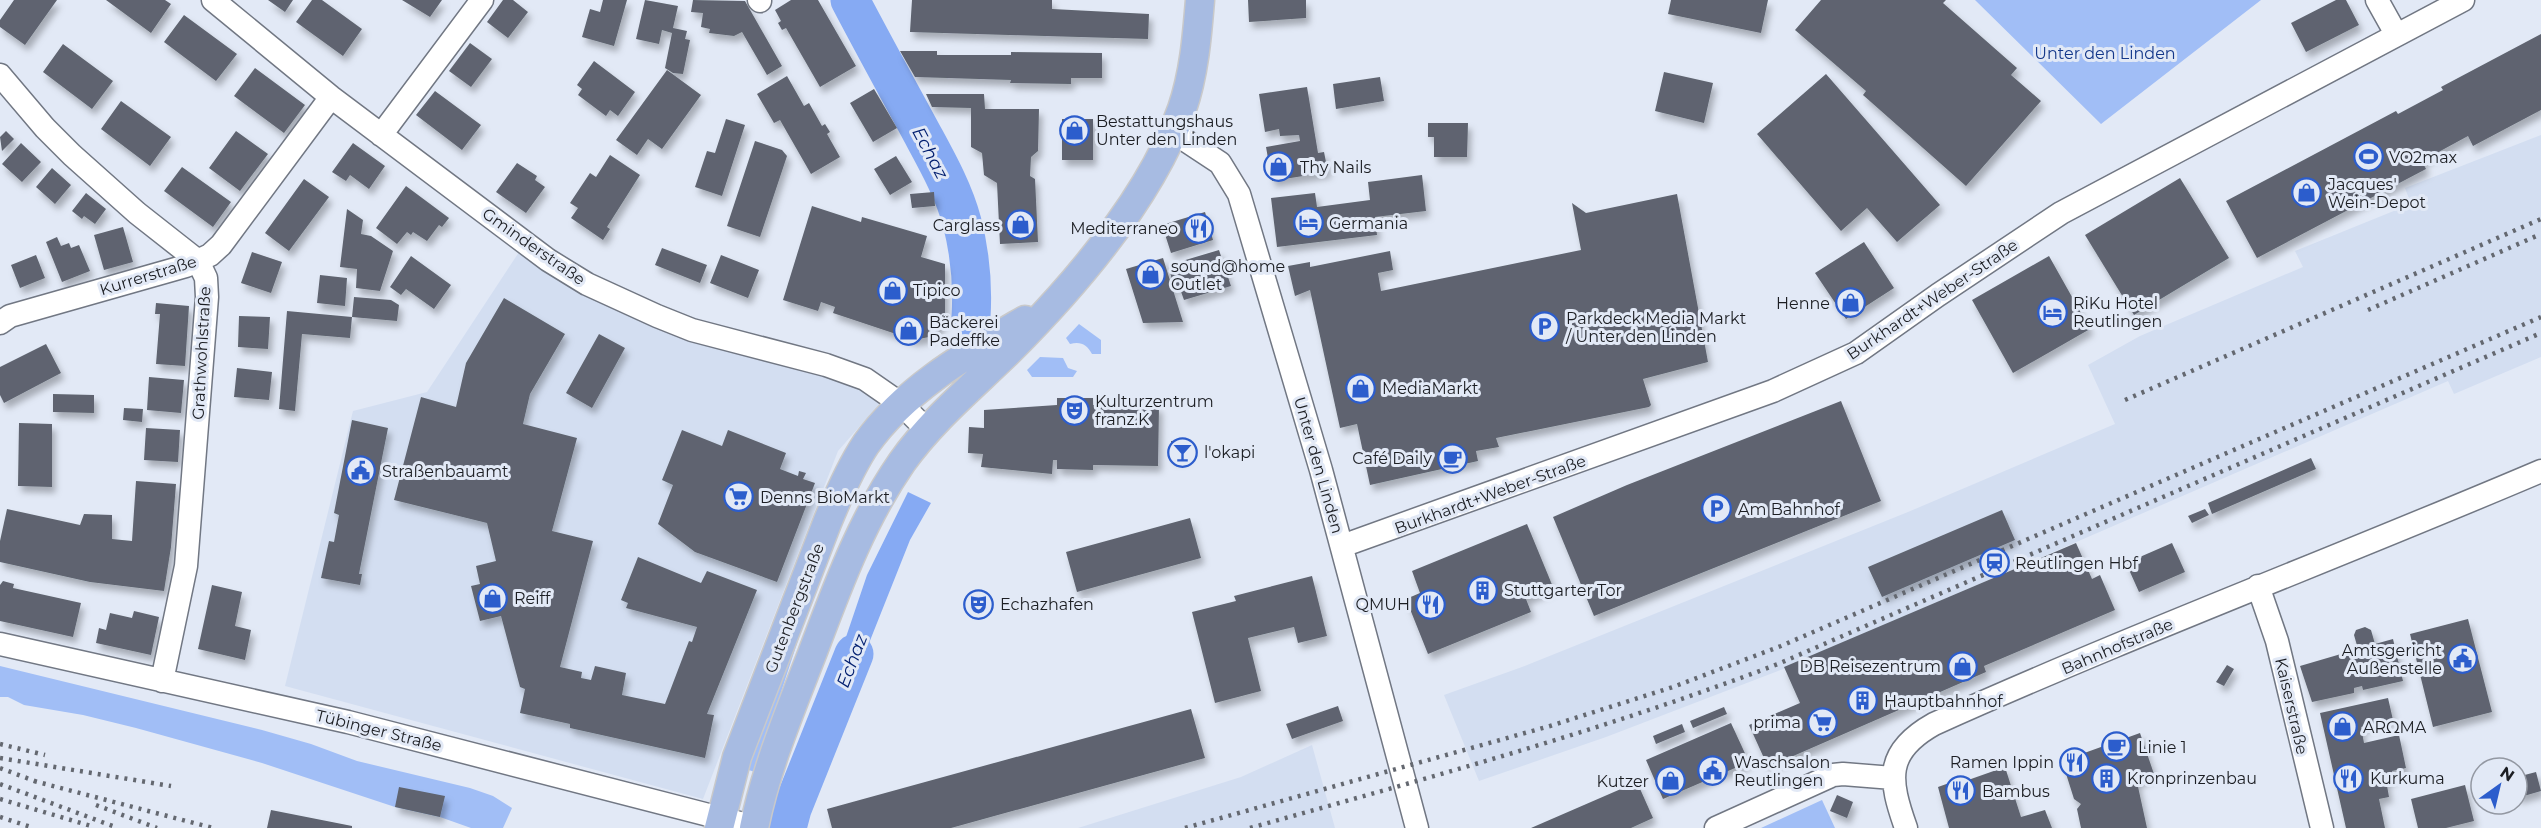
<svg xmlns="http://www.w3.org/2000/svg" width="2541" height="828" font-family="Montserrat,sans-serif">
<defs>
<filter id="shadow"><feDropShadow dx="3.5" dy="6" stdDeviation="3" flood-color="#0004"/></filter>
</defs>
<rect width="100%" height="100%" fill="#e2e9f6"/>
<path fill="#d3def1" d="M2541 135V357L2454 394 2448 381 1783 669 1606 737 1479 781 1444 695 1522 667 1908 512 2115 424 2088 365 2140 336 2303 267 2295 251 2411 204 2405 188Z
M525 243 587 284 888 394 838 451 703 799 285 686 353 411 427 392Z
M1312 745 1335 828H1078L1241 777Z"/>
<path fill="#a1bef6" d="M1975 0H2261L2101 124Z
M1079 324 1101 340V354H1092C1087 344 1080 341 1070 344L1066 338Z
M1040 357 1063 358 1068 368 1077 371 1073 377H1032L1027 370Z
M816 585 755 772 742 768Z
M0 666 262 730 311 744 357 761 470 788 493 796 512 808 503 828H471L440 817 395 807 262 763 136 728 83 715 24 705 8 697H0Z
M1822 800 1835 828H1761Z"/>
<path fill="#86aaf3" d="M908 492 931 503 910 540 844 706 825 699 867 575Z
M823 706 841 713 795 828H773L779 809Z"/>
<g fill="none" stroke-linecap="round" stroke-linejoin="round">
<path stroke="#86aaf3" stroke-width="39" d="M850 0C872 42 895 84 918 126 934 156 953 188 962 222 970 253 973 285 971 317
M787 828 792 809 854 654"/>
</g>
<path fill="#5e646f" filter="url(#shadow)" d="M14 0H57L25 45 0 27V20Z
M106 0H165L171 4 151 33Z
M268 0H293L285 12Z
M312 0H322L362 29 343 56 296 22Z
M402 0H442L430 17Z
M503 0H513L528 12 508 38 487 22Z
M603 0H627L614 46 582 37 590 9 600 12Z
M645 0 678 6 673 28 687 31 685 39 690 40 683 74 673 73 665 68 672 33 662 30 659 44 636 39Z
M693 0 745 1 782 66 767 75 742 32 734 36 709 33 710 29 701 27 703 13 691 12Z
M791 0H818L856 66 820 87 786 28 782 30 778 23 781 21 775 10Z
M912 0H1052V9L1149 14 1148 39 910 32Z
M1248 0H1306V18L1249 22Z
M1671 0H1768L1761 33 1668 14Z
M1821 0H1946L1943 3 2017 68 2011 75 2041 101 1966 186 1863 95 1866 91 1795 30Z
M2336 0H2346L2359 25 2306 52 2291 23Z
M184 15 237 54 216 81 164 42Z
M2541 34V110L2473 146 2468 136 2422 161 2426 169 2257 258 2226 201 2396 111 2398 114 2443 90 2441 87Z
M470 43 492 59 471 87 449 71Z
M63 44 113 81 92 109 43 72Z
M900 51H937V55H1011V52L1102 53V78H1071V84L1010 83 1011 80 915 77Z
M594 61 635 92 618 116 610 110 606 116 578 95 582 89 577 85Z
M255 68 305 105 284 133 234 96Z
M667 70 701 95 662 149 648 139 637 155 616 140Z
M1664 72 1713 83 1704 123 1655 111Z
M1826 74 1940 205 1897 242 1867 208 1841 231 1757 134Z
M787 76 804 106 809 103 822 126 825 124 830 132 827 134 840 157 811 174 780 120 774 123 757 94Z
M1380 77 1384 101 1336 109 1333 84Z
M1307 87 1318 153 1324 152 1328 172 1272 181 1266 147 1300 141 1299 135 1280 136 1279 129 1265 132 1259 94Z
M874 89 897 128 873 142 850 103Z
M435 91 481 125 462 150 416 115Z
M926 94H984L985 109H1039L1038 151 1031 157 1030 176 1035 179 1038 242 1000 244 997 183 984 175 982 153 971 147V108L932 107Z
M121 101 171 137 150 166 101 129Z
M726 119 745 125 722 196 695 187 707 151 715 153Z
M1062 119H1093V160H1062Z
M1428 123H1468L1467 157H1434V137H1428Z
M6 131 14 139 2 151 0 137Z
M236 131 268 154 240 191 209 168Z
M755 141 782 150 787 156 760 237 727 226Z
M21 143 41 162 22 182 2 164Z
M353 143 385 166 369 189 350 175 346 181 332 172Z
M610 155 640 175 607 227 610 229 603 240 571 218 578 208 570 203 590 173 596 177Z
M896 156 912 182 890 195 874 169Z
M517 163 537 176 535 180 545 187 526 213 496 192Z
M182 167 231 202 213 227 164 191Z
M52 168 71 185 55 204 36 187Z
M1422 175 1426 211 1375 217 1377 235 1277 247 1271 198 1315 193 1317 207 1370 200 1368 182Z
M2180 178 2229 258 2134 315 2085 235Z
M304 179 329 197 289 251 265 233Z
M406 186 449 218 442 227 439 225 427 241 413 232 411 235 407 232 397 244 376 228Z
M934 192 935 206 912 208 910 194Z
M86 193 106 209 95 224 84 216 82 219 72 211Z
M1677 194 1708 362 1643 379 1651 405 1649 407 1496 438 1499 447 1476 451 1478 461 1370 485 1357 424 1340 428 1310 290 1295 296 1288 266 1310 262V267L1390 251 1393 270 1378 273 1381 291 1581 250 1572 203 1586 213Z
M812 206 861 222 862 217 927 236 921 257 945 264V312L944 320 936 332 929 337 914 340 833 313 835 307 821 302 818 311 783 300Z
M347 209 363 220 361 234 371 236 393 251 380 291 356 288 357 269 340 267Z
M1205 212 1213 240 1171 253 1162 225Z
M123 227 133 262 104 270 94 235Z
M57 237 61 246 69 243 71 248 79 245 90 271 62 282 46 242Z
M1864 242 1894 288 1846 319 1815 273Z
M662 248 707 265 700 283 655 265Z
M1219 250 1231 286 1184 300 1179 286 1174 288 1170 272 1175 271 1172 264Z
M252 252 282 262 271 293 241 283Z
M36 255 45 278 20 288 11 265Z
M721 255 759 270 748 298 710 283Z
M411 256 451 285 434 309 406 289 401 295 390 287Z
M2049 256 2090 329 2013 373 1972 300Z
M1163 258 1183 322 1143 323 1126 269Z
M320 275 347 278 345 306 317 303Z
M354 297 391 300 399 305 397 321 352 317Z
M504 298 565 334 530 394 523 424 577 438 552 531 593 541 560 667 582 672 581 678 591 680 595 666 626 673 622 695 665 704 689 641 692 642 697 627 626 608 628 603 621 600 638 557 701 583 707 571 757 590 707 714 714 715 705 758 570 728V724L520 713 525 689 520 687 501 616 480 621 471 586 480 584 476 566 496 561 487 523 394 500 421 397 456 407 466 363Z
M156 303 189 306 185 366 156 364 160 314H155Z
M287 311 352 317 350 338 302 334 295 411 279 409Z
M239 316 270 317 268 349 238 347Z
M599 334 625 348 592 408 566 393Z
M46 344 61 373 4 403 0 395V367Z
M237 368 272 372 269 400 234 397Z
M149 377 184 380 181 413 147 410Z
M53 394 94 395V413L53 412Z
M1057 398H1093V405L1159 406 1158 466 1093 465V470L1057 469V460H1053L1052 474 981 467 983 454 968 453 969 427 984 428V410L1057 405Z
M1841 401 1881 501 1594 616 1553 517 1627 485Z
M124 408 143 409 142 422 123 420Z
M352 420 388 428 359 574H362L360 585 321 578 329 541 334 542 339 515 334 513Z
M19 423 52 424V487L18 486Z
M146 428 180 430 178 462 144 460Z
M682 430 722 446 728 430 786 453 780 469 798 476 799 471 806 473 803 479 815 483 777 582 695 552 658 524 673 485 662 480Z
M1184 440 1185 457 1172 458 1171 441Z
M2311 458 2316 469 2212 514 2208 503Z
M136 481 176 484 171 547 164 591 90 582 0 562V541L7 509 80 525 84 514 112 515V539L132 541Z
M2205 509 2209 515 2192 523 2188 516Z
M2002 510 2015 540 1882 597 1868 567Z
M1190 518 1201 558 1077 592 1066 552Z
M1527 524 1553 587 1526 599 1531 612 1428 654 1406 599 1420 593 1412 571Z
M2076 543 2092 579 2100 575 2115 610 1984 666 1986 672 1768 767 1749 725 1800 703 1784 667Z
M2172 543 2185 572 2139 592 2126 563Z
M1312 576 1327 636 1298 643 1294 627 1248 638 1261 691 1215 703 1192 612 1236 601 1234 596Z
M3 581 14 584 13 588 81 603 73 637 0 621V585Z
M212 585 242 592 235 626 251 630 245 660 198 649Z
M134 611 159 617 151 655 96 643 99 628 106 630 110 613 132 618Z
M2468 619 2492 712 2433 727 2410 634Z
M2365 627 2371 630 2375 644 2393 639 2403 681 2363 690 2362 686 2354 688V693L2312 702 2300 666 2358 649 2354 635 2356 630Z
M2227 665 2234 669 2224 686 2216 682Z
M2388 698 2393 720 2361 727 2364 743 2399 735 2406 768 2392 771 2393 779 2386 780 2389 797 2379 799 2385 828H2346L2320 713Z
M1338 706 1343 721 1292 739 1286 724Z
M1724 707 1727 714 1693 728 1690 721Z
M1191 709 1205 758 951 828H832L827 809Z
M1731 723 1749 762 1663 799 1646 760Z
M1682 724 1685 732 1656 744 1653 736Z
M2140 733 2154 774 2137 782 2147 828H2081L2077 809 2081 804 2074 799 2062 761Z
M2005 767 2021 817 2045 810 2052 828H1949L1938 787 1952 782 1954 785Z
M2536 772 2541 791 2517 798V777Z
M1637 782 1653 818 1631 828H1531Z
M2465 785 2474 821 2446 828H2418L2411 799Z
M399 787 445 796 440 817 395 807Z
M1837 795 1853 802 1847 818 1830 811Z
M271 810 352 826V828H267Z"/>
<g fill="none" stroke-linecap="round" stroke-linejoin="round">
<defs>
<path id="minor" d="M213 0 331 97 548 260 587 284 657 316 692 330 826 365 865 379 901 404 927 430
M759 0 760 1
M2377 0 2396 34
M0 75 45 128 72 155 137 213 198 261 206 278 207 297 186 566 162 681
M1173 132 1220 163 1239 194 1321 470 1417 828
M381 135 482 0
M0 323 10 316 186 266 210 255 221 245 331 97
M1342 546 1773 391 1856 353 1938 295 2061 213 2463 0
M2258 586 2277 641 2322 828
M0 644 348 722 755 827
M1716 828 1833 775 1843 774 1893 778
M1906 828C1889 780 1884 752 1934 724 2134 634 2339 557 2541 471"/>
<path id="major" d="M719 828 737 757 827 523C838 496 850 468 866 444 906 388 967 354 1025 320
M754 828C766 768 790 711 812 654 837 588 861 521 902 462 932 420 972 387 1009 351 1074 286 1151 197 1182 109 1194 74 1197 37 1200 0"/>
</defs>
<use href="#minor" stroke="#717783" stroke-width="25"/>
<use href="#major" stroke="#c9c9ca" stroke-width="31"/>
<use href="#minor" stroke="#fff" stroke-width="22"/>
<use href="#major" stroke="#a7bbe2" stroke-width="28"/>
<path stroke="#646870" stroke-width="4.5" stroke-dasharray="3 6" stroke-linecap="butt" d="M2368 310 2541 234
M2125 400 2541 219
M0 744 45 755
M0 758 171 786
M0 768 40 783
M34 781 213 828
M0 784 118 828
M0 799 91 826
M96 805 157 828
M0 817 34 828
M1185 828 1550 726 1673 687 1781 646 2541 317
M1250 828C1428 778 1605 730 1778 664L2541 333"/>
</g>
<defs>
<symbol id="shop-ring" viewBox="-11 -11 22 22"><circle r="9.5" fill="#e2e9f6" stroke="#2c5dcc" stroke-width="1.5"/><path d="M-5-2.5h2.3a2.7 3.5 0 0 1 5.4 0H5L5.5 6h-11ZM-1.5-2.5h3a1.5 2.3 0 0 0-3 0Z" fill="#2c5dcc"/></symbol>
<symbol id="stadium-ring" viewBox="-11 -11 22 22"><circle r="9.5" fill="#e2e9f6" stroke="#2c5dcc" stroke-width="1.5"/><path d="M0-5a6.5 5 0 1 0 0 10a6.5 5 0 1 0 0-10ZM-3.5-1.8h7v3.6h-7Z" fill="#2c5dcc"/></symbol>
<symbol id="hotel-ring" viewBox="-11 -11 22 22"><circle r="9.5" fill="#e2e9f6" stroke="#2c5dcc" stroke-width="1.5"/><path d="M-6-4.5h1.5V1H6V5H4.5V3h-9V5H-6ZM-4 0a1.8 1.8 0 1 1 3.6 0ZM.5 0V-2.5h3Q6-2.5 6 0Z" fill="#2c5dcc"/></symbol>
<symbol id="restaurant-ring" viewBox="-11 -11 22 22"><circle r="9.5" fill="#e2e9f6" stroke="#2c5dcc" stroke-width="1.5"/><path d="M-5-6h1v4h1v-4h1v4h1v-4h1v5L-1.5 .5V6h-2V.5L-5-1ZM5-6V6H3V1.5H1.5Q1.5-4 5-6Z" fill="#2c5dcc"/></symbol>
<symbol id="parking-ring" viewBox="-11 -11 22 22"><circle r="9.5" fill="#e2e9f6" stroke="#2c5dcc" stroke-width="1.5"/><path d="M-3.5-5.5H1a3.5 3.5 0 0 1 0 7H-1V5.5H-3.5ZM-1-3.4V-.6H.8a1.4 1.4 0 0 0 0-2.8Z" fill="#2c5dcc"/></symbol>
<symbol id="theatre-ring" viewBox="-11 -11 22 22"><circle r="9.5" fill="#e2e9f6" stroke="#2c5dcc" stroke-width="1.5"/><path d="M-5-5.5Q0-4 5-5.5V0Q5 5 0 6Q-5 5-5 0ZM-3.3-2.5H-1v1.5H-3.3ZM1-2.5H3.3v1.5H1ZM-2.8 1Q0 5.5 2.8 1Z" fill="#2c5dcc"/></symbol>
<symbol id="bar-ring" viewBox="-11 -11 22 22"><circle r="9.5" fill="#e2e9f6" stroke="#2c5dcc" stroke-width="1.5"/><path d="M-6-5H6L.8 .8V4.5H3.5V6h-7V4.5H-.8V.8Z" fill="#2c5dcc"/></symbol>
<symbol id="cafe-ring" viewBox="-11 -11 22 22"><circle r="9.5" fill="#e2e9f6" stroke="#2c5dcc" stroke-width="1.5"/><path d="M-5.5-4.5H6V0H3Q3 3.5 0 3.5H-2.5Q-5.5 3.5-5.5 0ZM3-3.2v2h1.7v-2ZM-6 4.5H4V6H-6Z" fill="#2c5dcc"/></symbol>
<symbol id="civic-ring" viewBox="-11 -11 22 22"><circle r="9.5" fill="#e2e9f6" stroke="#2c5dcc" stroke-width="1.5"/><path d="M-.6-6.5H3V-4.5H.6V-3L4-1V1h2V6H-6V1h2V-1L-.6-3ZM-1.2 2.5V6h2.4V2.5Z" fill="#2c5dcc"/></symbol>
<symbol id="supermarket-ring" viewBox="-11 -11 22 22"><circle r="9.5" fill="#e2e9f6" stroke="#2c5dcc" stroke-width="1.5"/><path d="M-6-5.5h2.5l.6 2H6L4.5 2H-2.5L-4.4-4H-6ZM-1.5 3.2a1.3 1.3 0 1 0 .1 0ZM3 3.2a1.3 1.3 0 1 0 .1 0Z" fill="#2c5dcc"/></symbol>
<symbol id="station-ring" viewBox="-11 -11 22 22"><circle r="9.5" fill="#e2e9f6" stroke="#2c5dcc" stroke-width="1.5"/><path d="M-3-6H3Q5-6 5-4V2Q5 4 3 4L4.5 6H3L1.5 4h-3L-3 6H-4.5L-3 4Q-5 4-5 2V-4Q-5-6-3-6ZM-3.5-4v3h7v-3ZM-3.5 1v1.5H-2V1ZM2 1v1.5H3.5V1Z" fill="#2c5dcc"/></symbol>
<symbol id="building-ring" viewBox="-11 -11 22 22"><circle r="9.5" fill="#e2e9f6" stroke="#2c5dcc" stroke-width="1.5"/><path d="M-4-6H4V6H1V3H-1V6H-4ZM-2.5-4.3h1.7v1.8h-1.7ZM.8-4.3h1.7v1.8H.8ZM-2.5-1h1.7V.8h-1.7ZM.8-1h1.7V.8H.8Z" fill="#2c5dcc"/></symbol>
</defs>
<g fill-rule="evenodd">
<use href="#shop-ring" x="1058" y="114" width="33" height="33"/>
<use href="#stadium-ring" x="2352" y="140" width="33" height="33"/>
<use href="#shop-ring" x="1262" y="150" width="33" height="33"/>
<use href="#shop-ring" x="2290" y="176" width="33" height="33"/>
<use href="#hotel-ring" x="1292" y="206" width="33" height="33"/>
<use href="#shop-ring" x="1004" y="208" width="33" height="33"/>
<use href="#restaurant-ring" x="1182" y="212" width="33" height="33"/>
<use href="#shop-ring" x="1134" y="258" width="33" height="33"/>
<use href="#shop-ring" x="876" y="274" width="33" height="33"/>
<use href="#shop-ring" x="1834" y="286" width="33" height="33"/>
<use href="#hotel-ring" x="2036" y="296" width="33" height="33"/>
<use href="#parking-ring" x="1528" y="310" width="33" height="33"/>
<use href="#shop-ring" x="892" y="314" width="33" height="33"/>
<use href="#shop-ring" x="1344" y="372" width="33" height="33"/>
<use href="#theatre-ring" x="1058" y="394" width="33" height="33"/>
<use href="#bar-ring" x="1166" y="436" width="33" height="33"/>
<use href="#cafe-ring" x="1436" y="442" width="33" height="33"/>
<use href="#civic-ring" x="344" y="454" width="33" height="33"/>
<use href="#supermarket-ring" x="722" y="480" width="33" height="33"/>
<use href="#parking-ring" x="1700" y="492" width="33" height="33"/>
<use href="#station-ring" x="1978" y="546" width="33" height="33"/>
<use href="#building-ring" x="1466" y="574" width="33" height="33"/>
<use href="#shop-ring" x="476" y="582" width="33" height="33"/>
<use href="#theatre-ring" x="962" y="588" width="33" height="33"/>
<use href="#restaurant-ring" x="1414" y="588" width="33" height="33"/>
<use href="#civic-ring" x="2446" y="642" width="33" height="33"/>
<use href="#shop-ring" x="1946" y="650" width="33" height="33"/>
<use href="#building-ring" x="1846" y="684" width="33" height="33"/>
<use href="#supermarket-ring" x="1806" y="706" width="33" height="33"/>
<use href="#shop-ring" x="2326" y="710" width="33" height="33"/>
<use href="#cafe-ring" x="2100" y="730" width="33" height="33"/>
<use href="#restaurant-ring" x="2058" y="746" width="33" height="33"/>
<use href="#civic-ring" x="1696" y="754" width="33" height="33"/>
<use href="#building-ring" x="2090" y="762" width="33" height="33"/>
<use href="#restaurant-ring" x="2332" y="762" width="33" height="33"/>
<use href="#shop-ring" x="1654" y="764" width="33" height="33"/>
<use href="#restaurant-ring" x="1944" y="774" width="33" height="33"/>
</g>
<g text-anchor="middle" stroke-width="6" stroke-linejoin="round" paint-order="stroke">
<g font-size="16" fill="#14388a" stroke="#e2e9f6">
<text x="2105" y="59">Unter den Linden</text>
</g>
<g font-size="16" fill="#1c1e23" stroke="#e2e9f6" text-anchor="start">
<text x="1096" y="127">Bestattungshaus<tspan x="1096" dy="18">Unter den Linden</tspan></text>
<text x="2389" y="163">VO2max</text>
<text x="1300" y="173">Thy Nails</text>
<text x="2328" y="190">Jacques'<tspan x="2328" dy="18">Wein-Depot</tspan></text>
<text x="1329" y="229">Germania</text>
<text x="1000" y="231" text-anchor="end">Carglass</text>
<text x="1178" y="234" text-anchor="end">Mediterraneo</text>
<text x="1171" y="272">sound@home<tspan x="1171" dy="18">Outlet</tspan></text>
<text x="913" y="296">Tipico</text>
<text x="1830" y="309" text-anchor="end">Henne</text>
<text x="2073" y="309">RiKu Hotel<tspan x="2073" dy="18">Reutlingen</tspan></text>
<text x="1566" y="324">Parkdeck Media Markt<tspan x="1566" dy="18">/ Unter den Linden</tspan></text>
<text x="929" y="328">Bäckerei<tspan x="929" dy="18">Padeffke</tspan></text>
<text x="1382" y="394">MediaMarkt</text>
<text x="1095" y="407">Kulturzentrum<tspan x="1095" dy="18">franz.K</tspan></text>
<text x="1204" y="458">l'okapi</text>
<text x="1432" y="464" text-anchor="end">Café Daily</text>
<text x="382" y="477">Straßenbauamt</text>
<text x="760" y="503">Denns BioMarkt</text>
<text x="1738" y="515">Am Bahnhof</text>
<text x="2015" y="569">Reutlingen Hbf</text>
<text x="1504" y="596">Stuttgarter Tor</text>
<text x="514" y="604">Reiff</text>
<text x="1000" y="610">Echazhafen</text>
<text x="1410" y="610" text-anchor="end">QMUH</text>
<text x="2442" y="656" text-anchor="end">Amtsgericht<tspan x="2442" dy="18">Außenstelle</tspan></text>
<text x="1941" y="672" text-anchor="end">DB Reisezentrum</text>
<text x="1884" y="707">Hauptbahnhof</text>
<text x="1801" y="728" text-anchor="end">prima</text>
<text x="2363" y="733">ARΩMA</text>
<text x="2138" y="753">Linie 1</text>
<text x="1734" y="768">Waschsalon<tspan x="1734" dy="18">Reutlingen</tspan></text>
<text x="2054" y="768" text-anchor="end">Ramen Ippin</text>
<text x="2127" y="784">Kronprinzenbau</text>
<text x="2370" y="784">Kurkuma</text>
<text x="1649" y="787" text-anchor="end">Kutzer</text>
<text x="1982" y="797">Bambus</text>
</g>
<g font-size="16" fill="#1c1e23" stroke="#e2e9f6">
<text transform="translate(534 246) rotate(35)" y="6">Gminderstraße</text>
<text transform="translate(148 275) rotate(-17)" y="6">Kurrerstraße</text>
<text transform="translate(1932 299) rotate(-34)" y="6">Burkhardt+Weber-Straße</text>
<text transform="translate(201 353) rotate(-87)" y="6">Grathwohlstraße</text>
<text transform="translate(1319 465) rotate(74)" y="6">Unter den Linden</text>
<text transform="translate(1490 494) rotate(-20)" y="6">Burkhardt+Weber-Straße</text>
<text transform="translate(794 608) rotate(-69)" y="6">Gutenbergstraße</text>
<text transform="translate(2117 646) rotate(-23)" y="6">Bahnhofstraße</text>
<text transform="translate(2292 706) rotate(77)" y="6">Kaiserstraße</text>
<text transform="translate(379 730) rotate(14)" y="6">Tübinger Straße</text>
</g>
<g font-size="18" font-style="italic" fill="#011e6f" stroke="#e2e9f6">
<text transform="translate(930 153) rotate(62)" y="6">Echaz</text>
<text transform="translate(852 661) rotate(-69)" y="6">Echaz</text>
</g>
</g>
<g transform="translate(2499 786) rotate(34)"><circle r="28" fill="#e2e9f6" stroke="#9398a2" stroke-width="1.5"/>
<path d="M0-4.5L10 22L0 15L-10 22Z" fill="#2c5dcc"/>
<text y="-9" font-size="16" font-weight="bold" text-anchor="middle" fill="#1c1e23">N</text>
</g>
</svg>
